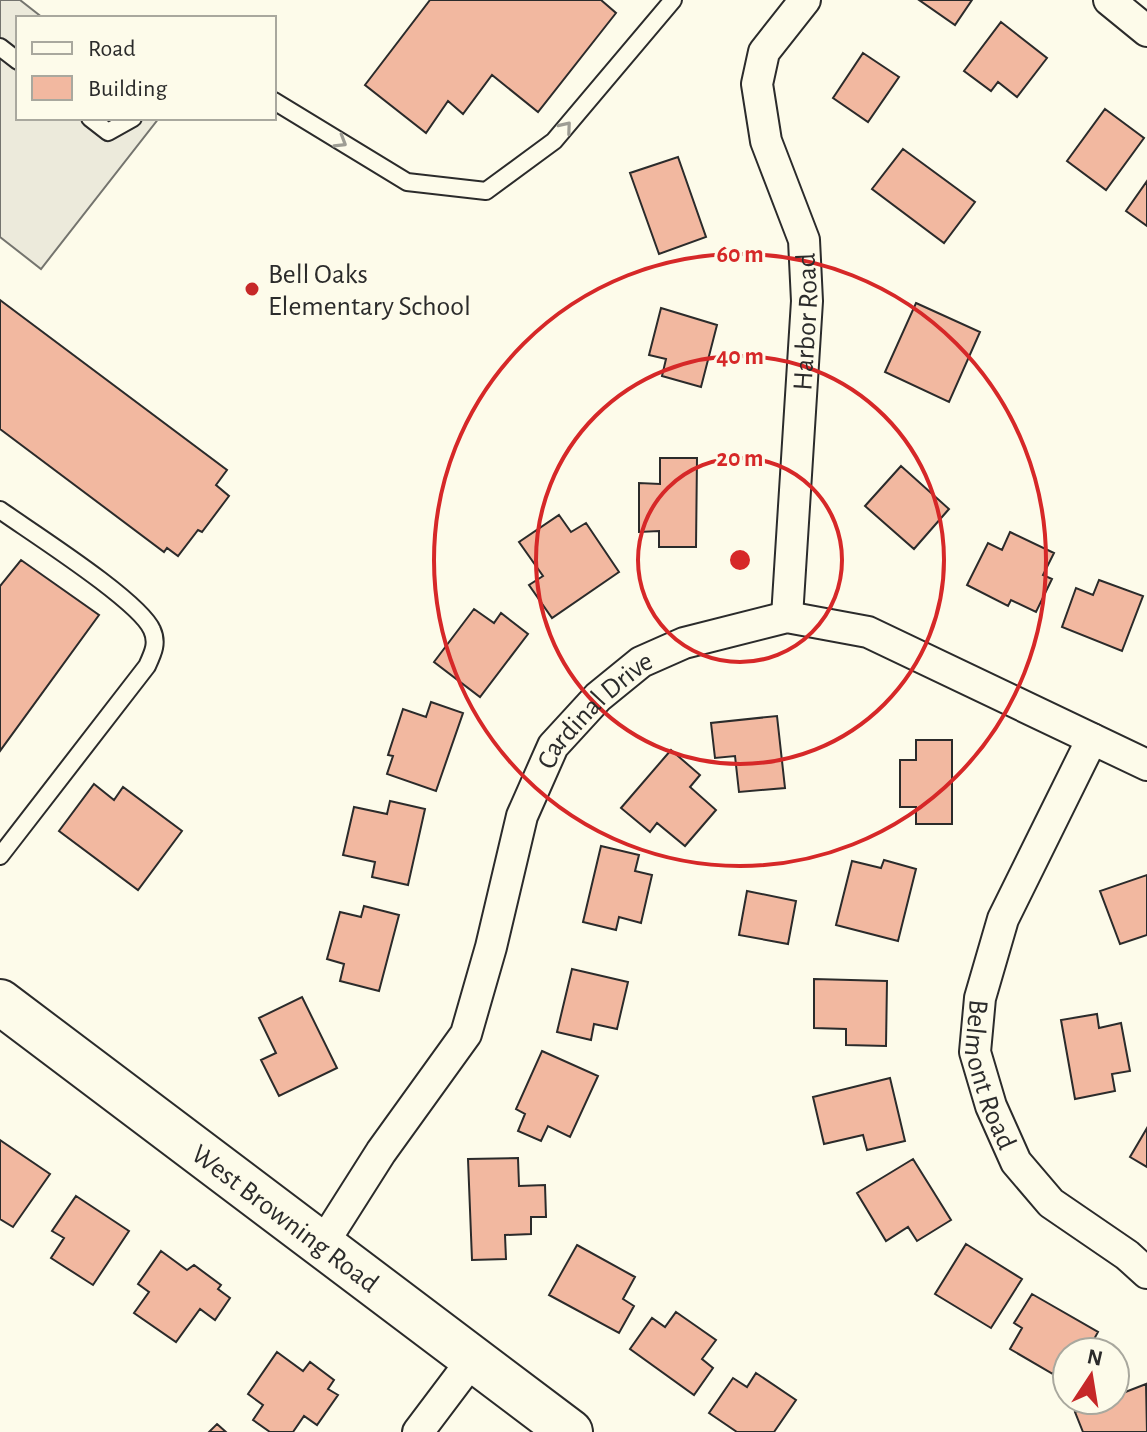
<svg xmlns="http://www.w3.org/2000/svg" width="1147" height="1432" font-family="'Alegreya Sans',sans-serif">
<rect width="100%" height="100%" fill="#fdfbea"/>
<path fill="#eceadb" stroke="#74746e" stroke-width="2" d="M0 0H20L43 18H18V118H159L41 269 0 237Z"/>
<path fill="#f2b8a0" stroke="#2b2b2b" stroke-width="2" d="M430 0H601L616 13 538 112 492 75 463 114 448 101 426 133 365 85Z
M919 0H972L955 25Z
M1001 22 1047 58 1017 97 998 82 991 91 964 71Z
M863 53 899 77 868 122 833 98Z
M1105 109 1144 138 1106 190 1067 161Z
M903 149 975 202 944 243 872 189Z
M678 157 706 237 659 254 630 173Z
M1147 181V226L1126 211Z
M0 300 227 470 216 485 229 496 202 532 198 530 178 556 167 548 164 552 0 429Z
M916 303 980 332 949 402 885 372Z
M661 308 717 325 701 387 662 376 666 359 649 355Z
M660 458H697L696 547H659V531L639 532V483L660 484Z
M901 466 949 509 914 549 865 506Z
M559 515 571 532 586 523 619 572 552 618 529 585 543 576 519 542Z
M1010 532 1054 553 1043 575 1052 579 1036 612 1011 600 1008 606 967 585 988 543 1002 550Z
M21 560 99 615 0 751V586Z
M1099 580 1143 596 1122 651 1062 627 1076 588 1093 595Z
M474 609 494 623 501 613 528 634 480 697 434 662Z
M431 702 463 713 436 791 387 774 393 756 388 755 403 709 426 717Z
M777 716 785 788 739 792 735 756 715 758 711 723Z
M916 740H952V824H916V807H900V760H916Z
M671 750 700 775 690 787 716 810 685 846 657 823 650 832 621 808Z
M94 784 114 800 123 787 182 831 138 890 59 831Z
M390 801 425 809 408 885 372 877 375 862 343 855 354 807 387 814Z
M601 846 639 855 635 871 652 875 641 923 619 917 616 930 583 922Z
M884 860 916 869 898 941 836 925 852 861 881 868Z
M1147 875V935L1120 944 1100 891Z
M747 891 796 901 788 944 739 935Z
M364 906 399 915 379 991 340 981 344 964 327 959 340 912 361 917Z
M572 969 628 982 617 1029 594 1024 591 1040 557 1032Z
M814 979 887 981 886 1046 846 1045V1029L814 1028Z
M302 997 337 1068 279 1096 261 1060 276 1053 259 1018Z
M1097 1014 1099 1028 1121 1023 1130 1071 1112 1074 1115 1091 1075 1099 1061 1020Z
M542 1051 598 1076 570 1137 548 1126 541 1141 518 1131 525 1114 516 1109Z
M890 1078 905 1141 867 1150 863 1135 824 1144 813 1097Z
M1147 1128V1167L1130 1157Z
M0 1140 50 1174 13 1227 0 1219Z
M518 1158 519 1186 545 1185 546 1217H531V1234L505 1235 506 1259 472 1260 468 1159Z
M913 1159 951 1220 917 1241 908 1227 886 1241 857 1193Z
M76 1196 129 1231 93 1285 51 1258 64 1238 52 1231Z
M966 1244 1022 1279 991 1328 935 1294Z
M577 1245 635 1277 623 1299 634 1306 619 1333 549 1295Z
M161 1251 187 1270 194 1265 221 1285 218 1289 230 1298 215 1320 200 1309 176 1342 134 1313 149 1292 138 1284Z
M1032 1294 1098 1332 1087 1352H1067V1366L1059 1361 1053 1374 1010 1349 1022 1328 1014 1323Z
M676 1312 716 1340 702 1359 713 1368 694 1395 630 1349 652 1318 665 1327Z
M277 1352 303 1371 310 1362 334 1380 328 1389 338 1395 317 1425 304 1416 293 1432H270L253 1420 263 1405 248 1394Z
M756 1373 796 1400 774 1432H737L709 1413 733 1378 747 1387Z
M1146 1384 1147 1432H1083L1075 1412 1105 1400H1115V1396Z
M217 1424 226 1432H209Z"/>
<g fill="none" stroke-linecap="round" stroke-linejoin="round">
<defs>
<path id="lane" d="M0 47 18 61
M274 101 407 182 486 191 554 141 673 0
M90 118 108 132 133 118
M0 510C31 532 140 601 152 630 158 643 153 653 147 666L0 856"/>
<g id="street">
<path d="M1109 0 1147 31"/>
<path id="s1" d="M787 617 807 301 804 240 766 141 757 84 764 52 805 0"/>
<path id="s2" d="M1092 739 1003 919 980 998 975 1052 991 1106 1016 1162 1051 1203 1127 1255 1147 1273"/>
<path id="s3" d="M322 1245 381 1152 466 1034 491 947 522 816 553 746 598 697 641 662 684 643 787 617 868 632 1147 765"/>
<path d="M418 1432 473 1359"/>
</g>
<g id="secondary">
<path id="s4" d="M0 1002 570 1432"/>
</g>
</defs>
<use href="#lane" stroke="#2b2b2b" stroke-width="20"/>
<use href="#street" stroke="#2b2b2b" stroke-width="34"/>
<use href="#secondary" stroke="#2b2b2b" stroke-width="48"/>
<use href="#lane" stroke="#fdfbea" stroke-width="16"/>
<use href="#street" stroke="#fdfbea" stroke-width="30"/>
<use href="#secondary" stroke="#fdfbea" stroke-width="44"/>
</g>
<defs><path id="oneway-chevron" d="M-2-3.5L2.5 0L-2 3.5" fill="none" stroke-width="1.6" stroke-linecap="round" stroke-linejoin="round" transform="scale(2)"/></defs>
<g stroke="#9e9d94">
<use href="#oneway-chevron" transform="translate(566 127) rotate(-50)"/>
<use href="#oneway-chevron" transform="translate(341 142) rotate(31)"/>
</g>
<g fill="none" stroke="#d62828" stroke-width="4">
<circle cx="740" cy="560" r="102"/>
<circle cx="740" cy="560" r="204"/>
<circle cx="740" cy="560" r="306"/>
</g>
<circle fill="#c62828" stroke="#fdfbea" stroke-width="3" cx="252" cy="289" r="8"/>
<g text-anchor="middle" stroke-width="6" stroke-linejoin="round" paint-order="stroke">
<g font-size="28" fill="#2b2b2b" stroke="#fdfbea" text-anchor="start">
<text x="268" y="283">Bell Oaks<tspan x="268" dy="32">Elementary School</tspan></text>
</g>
<g font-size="28" fill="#2b2b2b" stroke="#fdfbea">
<text dy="10" stroke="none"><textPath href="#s1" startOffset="296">Harbor Road</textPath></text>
<text dy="10" stroke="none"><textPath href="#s3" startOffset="612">Cardinal Drive</textPath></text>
<text dy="10" stroke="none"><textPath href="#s2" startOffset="362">Belmont Road</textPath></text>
<text dy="10" stroke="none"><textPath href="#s4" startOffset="358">West Browning Road</textPath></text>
</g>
</g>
<circle cx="740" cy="560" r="12" fill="#d62828" stroke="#fdfbea" stroke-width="4"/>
<g font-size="24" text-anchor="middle" font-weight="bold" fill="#d62828" stroke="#fdfbea" stroke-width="6" stroke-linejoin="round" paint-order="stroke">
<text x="740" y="262">60 m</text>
<text x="740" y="364">40 m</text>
<text x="740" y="466">20 m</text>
</g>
<rect x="16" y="16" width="260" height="104" fill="#fdfbea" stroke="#a9a89e" stroke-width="2"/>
<rect x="32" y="42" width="40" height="12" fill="#fdfbea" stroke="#a9a89e" stroke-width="2"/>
<text x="88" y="56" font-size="24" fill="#2b2b2b">Road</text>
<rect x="32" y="76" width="40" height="24" fill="#f2b8a0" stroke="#a9a89e" stroke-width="2"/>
<text x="88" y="96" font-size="24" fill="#2b2b2b">Building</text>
<g transform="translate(1091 1376) rotate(12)"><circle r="38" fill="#fdfbea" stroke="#a9a89e" stroke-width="2"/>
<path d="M0-6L14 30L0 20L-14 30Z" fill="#c62828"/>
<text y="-12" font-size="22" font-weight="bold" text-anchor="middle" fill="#2b2b2b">N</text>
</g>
</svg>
